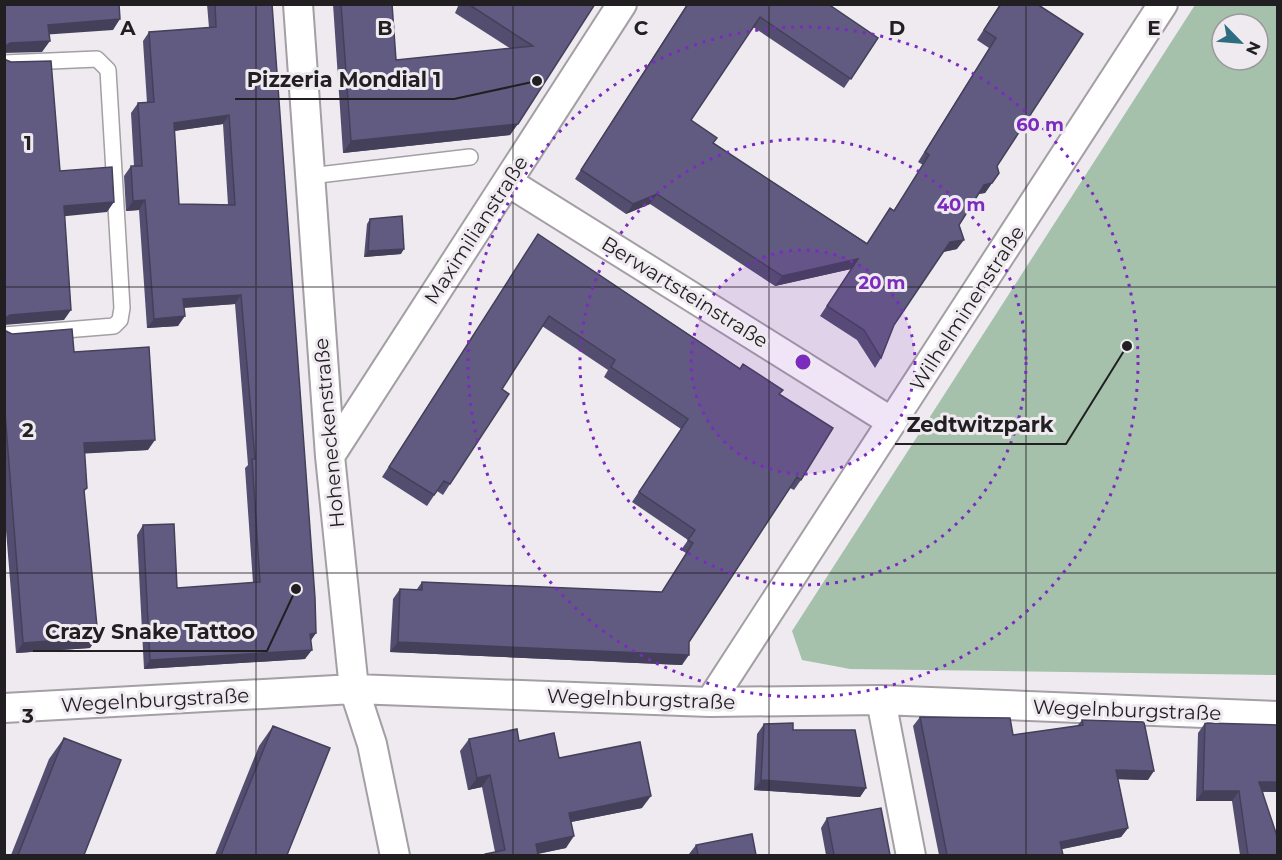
<svg xmlns="http://www.w3.org/2000/svg" width="1282" height="860" font-family="Montserrat,sans-serif">
<rect width="100%" height="100%" fill="#eeeaef"/>
<path fill="#a5c1ab" fill-rule="evenodd" d="M1195 5H1277V675L850 669 802 660 792 631ZM1222 24H1258V60H1222Z"/>
<g fill="none" stroke-linecap="round" stroke-linejoin="round">
<defs>
<path id="service" d="M4 63 97 59 108 70 122 308 120 320 114 326 4 335
M310 176 470 157"/>
<path id="minor" d="M298 4 330 456 354 689 372 744 395 856
M508 182 892 422
M330 456 622 4
M881 700 911 856
M710 702 1163 4
M4 708 354 689 710 702 881 700 1278 716"/>
</defs>
<use href="#service" stroke="#a39fa4" stroke-width="18"/>
<use href="#minor" stroke="#a39fa4" stroke-width="32"/>
<use href="#service" stroke="#fff" stroke-width="15"/>
<use href="#minor" stroke="#fff" stroke-width="28"/>
</g>
<path fill="#534e6f" fill-rule="evenodd" d="M207 4H272L316 633 311 640 305 659 144 669 137 535 143 525 177 588 253 583 245 468 248 465 235 304 184 308 178 326 147 328 139 210 126 211 124 176 131 166H134L131 113 138 103H147L143 41 149 32 209 28ZM223 124 228 205 179 204 174 131Z
M333 4H392L396 60 511 49 455 13 459 4H595L510 135 343 153Z
M687 4 878 38 844 88 753 27 691 120 713 143 867 243 890 208 894 210 923 165 918 162 989 48 977 40 1000 4 997 166 992 183 985 193 978 194 959 225 957 249 943 252 894 325 881 358 875 368 857 340 820 316 851 269 775 286 650 204 626 214 575 179Z
M370 219 401 254 364 257 367 224Z
M538 234 779 394 801 480 794 490 790 488 689 642 682 665 390 652 393 599 400 589H417L422 582 662 592 686 553 681 550 688 540 632 502 681 429 604 377 608 370 542 326 502 389 450 484 443 495 437 491 427 506 382 477Z
M4 330 12 334 74 352 148 450 84 453 87 488 84 492 90 648 16 653 4 506Z
M920 717 1013 735 1077 726 1082 720 1148 780 1118 779 1128 828 1121 837 1061 849 1063 855H939L913 726Z
M1205 723 1278 792H1263L1278 855H1240L1232 801H1196L1198 733Z
M764 724 793 730 866 788 860 797 754 790 757 734Z
M273 726 287 855H215L259 746Z
M64 738 84 855H11L49 759Z
M469 739 519 741 559 758 642 808 571 822 566 848 538 854V855H484L485 854 495 852 482 787 468 790 460 751Z
M827 818 890 855H826L821 828Z
M696 845 756 855H689V854Z"/>
<path fill="#44405a" d="M120 19 113 30 41 35 48 25Z
M50 41 42 52 4 53V47L10 43Z
M229 115 223 124 167 132 174 123Z
M518 124 510 135 343 153 351 141Z
M992 183 985 193 978 194 984 185Z
M657 194 650 204 626 214 633 204Z
M145 200 139 210 126 211 133 201Z
M114 202 107 212 57 217 64 206Z
M964 240 957 249 943 252 950 242Z
M404 249 401 254 364 257 368 251Z
M858 259 851 269 775 286 782 276Z
M241 295 235 304 177 308 183 299Z
M71 310 64 320 4 325V319L10 315Z
M185 316 178 326 147 328 154 319Z
M155 440 148 450 77 454 84 443Z
M316 633 309 643 310 634Z
M98 637 90 648 16 653 23 643Z
M398 642 689 655 682 665 390 652Z
M312 650 305 659 144 669 150 660Z
M1116 770 1154 771 1148 780 1109 779Z
M490 775 482 787 468 790 477 778Z
M761 780 866 788 860 797 754 790Z
M1259 782H1278V792L1253 791Z
M1203 791H1239L1232 801H1196Z
M651 796 642 808 561 824 569 813Z
M1128 828 1121 837 1053 851 1060 842Z
M574 836 566 848 531 855 536 844Z"/>
<path fill="#615b81" stroke="#44405a" stroke-width="1.5" fill-rule="evenodd" d="M4 4H119L120 19 48 25 50 41 10 43 4 47Z
M215 4H272L315 598 316 633 310 634 312 650 150 660 143 525 174 524 177 588 260 582 252 459H255L241 295 183 299 185 316 154 319 145 200 133 201 131 166H142L138 103 154 102 149 32 216 27ZM229 115 235 205 179 204 174 123Z
M341 4H392L396 60 533 46 468 4H595L518 124 351 141Z
M688 4H828L878 38 851 79 760 17 691 120 717 138 713 143 867 244 890 208 894 211 929 155 925 152 996 38 984 30 1001 4H1037L1083 34 997 166 999 173 992 183 984 185 959 225 964 240 950 242 927 276 894 325 881 358 864 330 827 306 858 259 782 276 657 194 633 204 581 170Z
M4 59 11 62 51 61 60 171 112 167 114 202 64 206 71 310 10 315 4 319Z
M402 216 404 249 368 251 370 219Z
M538 234 740 369 743 364 783 390 779 394 833 428 801 480 797 477 689 642V655L398 642 400 589 422 590V582L662 592 693 543 688 540 695 530 639 492 688 419 611 367 615 360 549 316 502 389 509 394 450 484 444 481 434 495 389 467Z
M72 329 74 352 149 347 155 440 84 443 87 488 84 490 98 637 23 643 4 400V330L12 334Z
M920 717 1010 718 1013 735 1083 725 1082 720 1144 722 1154 771 1116 770 1128 828 1060 842 1063 855H947Z
M793 723V730H855L866 788 761 780 764 724Z
M1205 723 1278 725V782H1259L1278 839V855H1248L1239 791H1203Z
M273 726 330 748 287 855H221Z
M517 729 519 741 554 733 559 758 640 742 651 796 569 813 574 836 536 844 538 855H485V854L505 850 490 775 477 778 469 739Z
M64 738 121 760 84 855H18Z
M881 808 890 855H834L827 818Z
M752 834 756 855H698L696 845Z"/>
<path fill="none" stroke="#211f21" stroke-width="1.5" stroke-opacity="0.55" d="M256 4V856M513 4V856M769 4V856M1026 4V856M4 287H1278M4 573H1278"/>
<circle cx="803" cy="362" r="112" fill="#7b2cbf" fill-opacity=".12"/>
<g fill="none" stroke="#7b2cbf" stroke-width="3" stroke-dasharray="3 6">
<circle cx="803" cy="362" r="112"/>
<circle cx="803" cy="362" r="223"/>
<circle cx="803" cy="362" r="335"/>
</g>
<g text-anchor="middle" stroke-width="6" stroke-linejoin="round" paint-order="stroke">
<g font-size="20" fill="#211f21" stroke="#eeeaef">
<text transform="translate(476 230) rotate(-57)" y="7">Maximilianstraße</text>
<text transform="translate(685 292) rotate(32)" y="7">Berwartsteinstraße</text>
<text transform="translate(967 308) rotate(-57)" y="7">Wilhelminenstraße</text>
<text transform="translate(329 433) rotate(-95)" y="7">Hoheneckenstraße</text>
<text transform="translate(641 699) rotate(2)" y="7">Wegelnburgstraße</text>
<text transform="translate(155 700) rotate(-3)" y="7">Wegelnburgstraße</text>
<text transform="translate(1127 710) rotate(2)" y="7">Wegelnburgstraße</text>
</g>
</g>
<g font-size="20" text-anchor="middle" font-weight="bold" fill="#211f21" stroke="#eeeaef" stroke-width="6" stroke-linejoin="round" paint-order="stroke">
<text x="128" y="35">A</text>
<text x="385" y="35">B</text>
<text x="641" y="35">C</text>
<text x="897" y="35">D</text>
<text x="1154" y="35">E</text>
<text x="28" y="150">1</text>
<text x="28" y="437">2</text>
<text x="28" y="723">3</text>
</g>
<circle cx="803" cy="362" r="9" fill="#7b2cbf" stroke="#eeeaef" stroke-width="3"/>
<g font-size="18" text-anchor="middle" font-weight="bold" fill="#7b2cbf" stroke="#eeeaef" stroke-width="6" stroke-linejoin="round" paint-order="stroke">
<text x="1040" y="131">60 m</text>
<text x="961" y="211">40 m</text>
<text x="882" y="289">20 m</text>
</g>
<path fill="none" stroke="#211f21" stroke-width="2" d="M537 81L454 99H235M1127 346L1066 444H895M296 589L267 651H33"/>
<g fill="#211f21" stroke="#eeeaef" stroke-width="2">
<circle cx="537" cy="81" r="6"/>
<circle cx="1127" cy="346" r="6"/>
<circle cx="296" cy="589" r="6"/>
</g>
<g font-size="21" text-anchor="middle" font-weight="bold" fill="#211f21" stroke="#eeeaef" stroke-width="6" stroke-linejoin="round" paint-order="stroke">
<text x="344" y="87">Pizzeria Mondial 1</text>
<text x="980" y="432">Zedtwitzpark</text>
<text x="150" y="639">Crazy Snake Tattoo</text>
</g>
<rect width="1282" height="860" fill="none" stroke="#211f21" stroke-width="12"/>
<g transform="translate(1240 42) rotate(115)"><circle r="28" fill="#eeeaef" stroke="#9c999d" stroke-width="1.5"/>
<path d="M0-4.5L10 22L0 15L-10 22Z" fill="#2d6c81"/>
<text y="-9" font-size="16" font-weight="bold" text-anchor="middle" fill="#211f21">N</text>
</g>
</svg>
